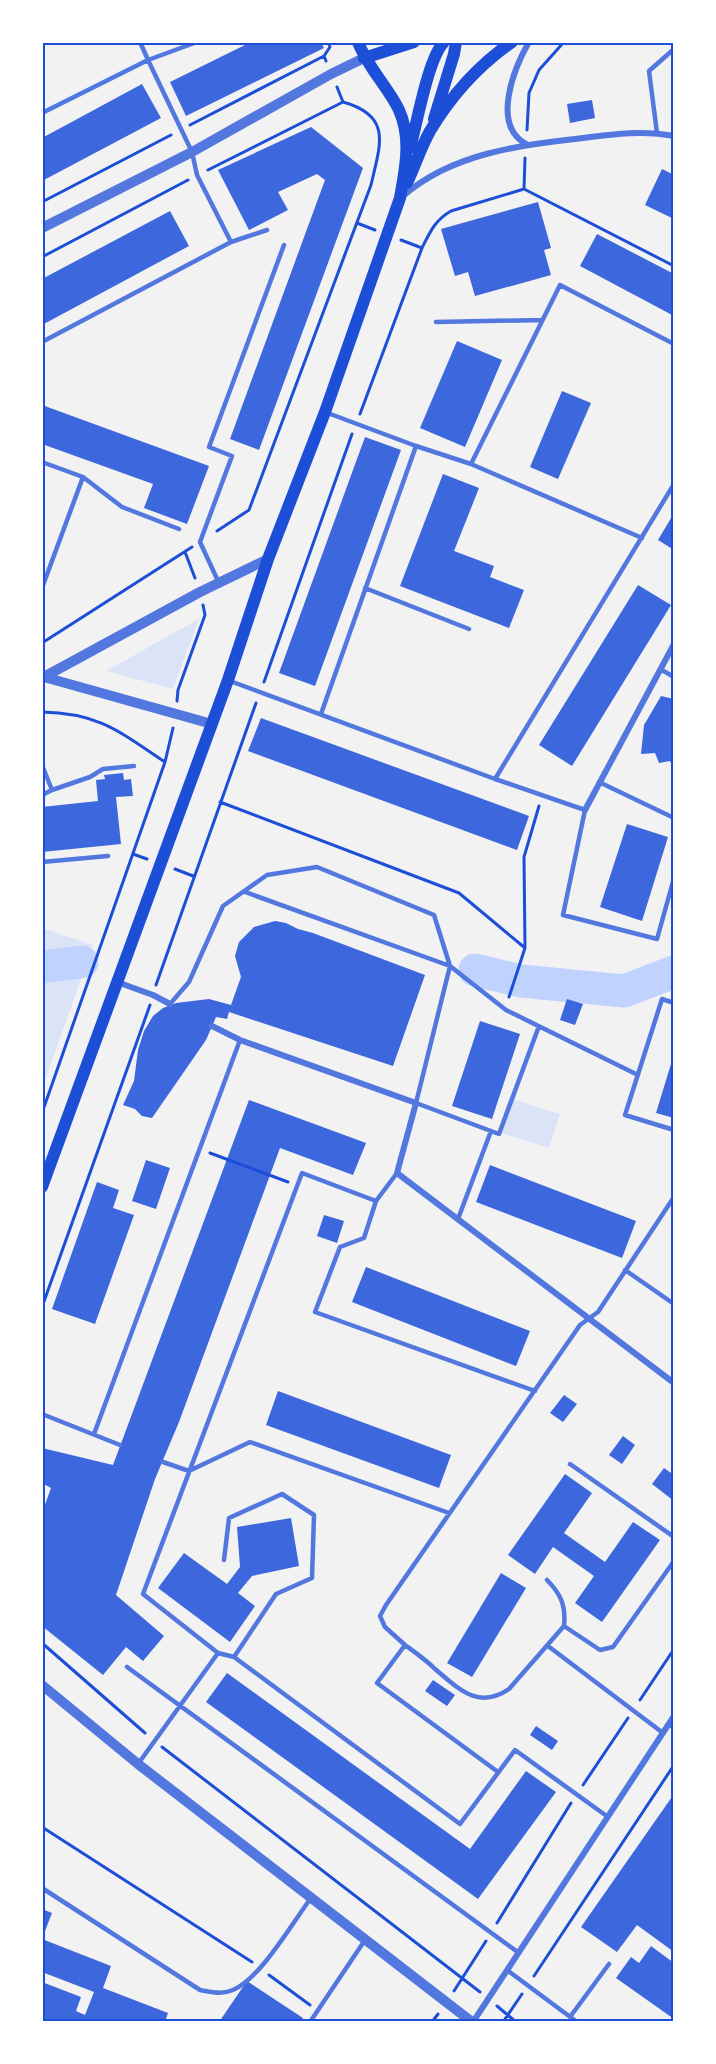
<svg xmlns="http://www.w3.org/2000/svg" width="716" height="2064" font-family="Lora,serif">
<rect width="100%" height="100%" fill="#f2f2f2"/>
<path fill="#dbe4f7" d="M199 619 173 689 106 671Z
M42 928 93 945 42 1089Z
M509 1098 560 1114 549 1148 498 1132Z"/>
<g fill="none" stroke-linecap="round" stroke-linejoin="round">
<path stroke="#bfd3fe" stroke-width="33" d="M42 967 82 962
M475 970 521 981 624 991 674 972"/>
</g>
<path fill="#3d67dc" d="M251 42H321L324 48 186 116 170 82Z
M142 84 161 118 42 181V138Z
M592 100 595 118 570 123 567 104Z
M311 127 363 168 259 450 230 439 325 180 317 174 278 192 288 210 249 230 218 170Z
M662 169 674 175V219L645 205Z
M538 202 551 248 544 250 551 275 475 296 468 272 455 276 441 229Z
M170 211 189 246 42 325V279Z
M597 234 674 274V316L580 266Z
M457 341 502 360 465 447 420 428Z
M562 391 591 403 558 479 530 467Z
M42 405 209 466 187 524 144 508 153 484 42 444Z
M365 437 401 450 315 686 279 673Z
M443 474 479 488 454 551 494 566 490 577 524 590 509 628 400 586Z
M674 513V550L658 540Z
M638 585 671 605 572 766 539 745Z
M661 696 674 699V771L670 761 659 763 655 753 641 754 644 725Z
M261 718 529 816 517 850 248 751Z
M123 773 124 780 131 779 133 796 116 797 121 844 42 852V807L98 801 96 780 105 779 104 775Z
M627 824 668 837 642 921 600 907Z
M275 921 286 923 298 929 313 933 425 975 393 1066 229 1012 227 1019 216 1017 206 1040 152 1118 142 1116 135 1109 123 1105 134 1081 138 1050 144 1031 153 1016 163 1008 176 1003 209 999 231 1005 241 977 235 956 239 942 254 927Z
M567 999 583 1004 575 1025 560 1020Z
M480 1021 520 1034 492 1119 452 1106Z
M674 1054V1118L656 1113Z
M249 1100 366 1143 353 1175 280 1148 179 1422 155 1479 116 1595 164 1636 143 1661 126 1647 103 1675 42 1626V1513L51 1488 42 1483V1448L113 1465Z
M146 1160 170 1168 156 1209 132 1201Z
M490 1165 636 1221 622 1258 476 1202Z
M97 1182 119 1190 113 1208 134 1215 95 1324 52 1309Z
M324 1215 344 1221 337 1243 317 1236Z
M366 1267 530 1331 516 1366 352 1302Z
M278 1391 451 1455 439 1488 266 1425Z
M564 1395 577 1404 563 1422 550 1413Z
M623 1436 635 1445 622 1464 609 1455Z
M664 1468 674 1475V1501L652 1484Z
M565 1474 592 1493 564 1533 605 1562 633 1522 660 1540 602 1622 575 1603 594 1576 553 1547 535 1574 508 1555Z
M291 1518 299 1566 252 1576 238 1593 255 1606 230 1642 158 1588 184 1553 227 1584 240 1567 237 1527Z
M501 1573 526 1588 472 1677 447 1663Z
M227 1673 470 1849 526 1771 556 1792 478 1899 206 1702Z
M433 1680 455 1695 447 1706 425 1691Z
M536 1726 558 1741 552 1750 530 1735Z
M674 1794V1952L637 1925 617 1952 581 1927Z
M42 1909 52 1913 42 1939 111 1966 103 1988 168 2013 165 2022H42V1982L81 1997 76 2011 85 2015 94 1992 42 1972Z
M651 1946 674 1963V2019L616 1978 631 1957 639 1963Z
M247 1981 303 2018 300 2022H219Z"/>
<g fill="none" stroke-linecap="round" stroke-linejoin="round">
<path stroke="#1d4ed8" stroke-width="3" d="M326 61 324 56 330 47 328 42
M190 125 324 56
M527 130 529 93 539 70 564 42
M208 170 343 102
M524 189 674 266
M42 202 171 135
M357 223 375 230
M422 248C430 232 435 220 451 211L524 189 525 158
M42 257 188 180
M360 414 422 248 401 240
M217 531 249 510 371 185C380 145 393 116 343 102L337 87
M185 552 195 578
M42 643 192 547
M264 682 352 434
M177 701 178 690 205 615 203 605
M42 712C99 713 120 732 165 762
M220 802 459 893 525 948
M133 854 147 859
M175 869 193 876
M156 985 256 703
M509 997 525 948 524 857 539 806
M42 1113 165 762 173 728
M210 1153 288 1182
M42 1307 150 1005
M42 1643 145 1733
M640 1700 674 1649
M162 1747 480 1992
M583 1785 628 1718
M42 1827 252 1962
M497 1923 571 1803
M269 1975 310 2005
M534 1976 674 1765
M454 1991 486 1941
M497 2006 516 2022
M432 2022 438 2014
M503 2022 522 1994"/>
<path stroke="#5277de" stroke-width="4.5" d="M140 42 148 60 197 42
M42 113 148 60 192 152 197 175 231 242 42 342
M657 133 649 71 674 49
M231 242 267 230
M436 322 542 320
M416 446 471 464 560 285 674 344
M42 462 83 477 122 507 179 529
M471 464 642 538
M218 581 200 542 232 456 209 447 284 245
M42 588 83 477
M365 588 469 629
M660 669 674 677
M230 681 495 779 585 810 563 915 657 939 674 878
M321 714 416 446 325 412
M42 765 52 790 42 795
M495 779 674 484
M599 782 674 818
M52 790 90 777 103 769 134 766
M42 862 108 856
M245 892 450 966 506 1010 638 1075
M674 1003 662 999 625 1115 674 1130
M170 1004 189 982 223 906 267 875 317 867 434 915 450 966 416 1103 499 1134 539 1026
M376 1201 364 1238 340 1247 315 1312 535 1391
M458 1219 491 1131
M625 1270 674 1304
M42 1414 120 1445
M94 1434 240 1040
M163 1462 189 1471 250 1442 449 1513
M570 1464 674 1537
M224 1560 229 1518 282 1494 314 1515 312 1578 276 1594 234 1657
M547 1580C561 1594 566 1606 564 1626
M405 1645C416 1653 426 1660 435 1669 459 1689 478 1710 509 1689L564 1626 600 1650 613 1647 674 1561
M548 1646 663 1733
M218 1653 234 1657 460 1824 515 1750 608 1817
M127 1667 519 1953
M669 1724 674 1728
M138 1764 218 1653 143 1594 302 1173 376 1201 397 1173
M498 1772 377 1683 405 1645 385 1627 380 1616 386 1605 580 1325 598 1312 674 1197
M42 1888 200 1990C212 1992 221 1995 233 1990 260 1979 293 1922 311 1898
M507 1970 577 2022
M570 2017 609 1964
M310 2022 365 1940"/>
<path stroke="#5277de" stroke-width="6" d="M526 144C491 125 514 68 529 42
M403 196C452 153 521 145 583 138 614 134 643 130 674 136
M585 810 674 644
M117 982 153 995 170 1004
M212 1026 240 1040 416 1103 397 1173 674 1383
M473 2022 674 1716"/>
<path stroke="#5277de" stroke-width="10" d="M42 228 192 152 331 74 364 58
M44 677 212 724
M42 678 200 592 268 559
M42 1685 138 1764 472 2022"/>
<path stroke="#1d4ed8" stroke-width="12" d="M364 58 414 42
M434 119 454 54 456 42
M410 148C417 124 428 58 444 42
M407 183C415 166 421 147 430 131 451 96 479 65 512 42
M42 1187 228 680 268 559 325 412 400 198C405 169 412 139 399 110 388 87 368 68 358 42"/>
</g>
<rect width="716" height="2064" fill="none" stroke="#ffffff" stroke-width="87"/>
<rect x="44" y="44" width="628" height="1976" fill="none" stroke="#1d4ed8" stroke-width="2"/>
</svg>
